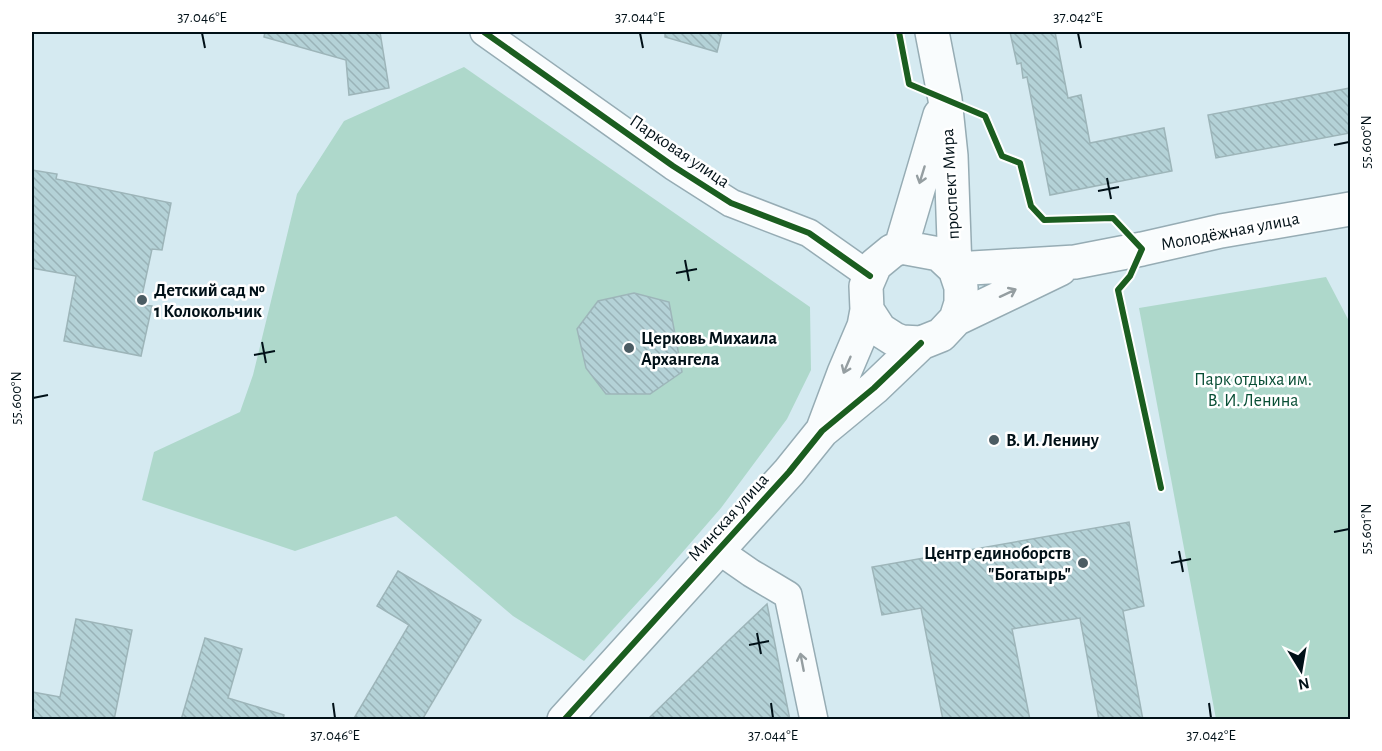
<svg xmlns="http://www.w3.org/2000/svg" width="1382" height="751" font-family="'Alegreya Sans',sans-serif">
<defs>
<pattern id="building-back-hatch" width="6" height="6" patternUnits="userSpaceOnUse" patternTransform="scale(1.5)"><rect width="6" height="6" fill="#b4d2d7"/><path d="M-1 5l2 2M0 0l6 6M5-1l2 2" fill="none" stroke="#99b3b8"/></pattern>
</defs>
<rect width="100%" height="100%" fill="#d5eaf1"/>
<path fill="#aed8cb" d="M464 67 810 307 811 370 787 419 721 508 660 578 584 661 513 616 396 516 295 551 142 500 154 452 240 412 253 375 297 194 344 121Z
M1326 277 1350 323V719H1216L1139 308Z"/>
<path fill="url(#building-back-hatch)" stroke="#9db5b9" stroke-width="1.5" d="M265 32H380L389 88 349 95 346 60 264 37Z
M665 32H722L717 52 665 37Z
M1010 32H1055L1068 98 1081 95 1090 143 1164 128 1172 171 1050 195 1027 77 1023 78 1021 63 1017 64Z
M1350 88V133L1216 158 1208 115Z
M32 170 57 174 56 179 171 203 162 250 152 249 140 305 152 306 141 356 64 341 76 276 32 268Z
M634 293 669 302 682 372 650 394H606L586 368 577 329 598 301Z
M1129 522 1144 606 1123 611 1143 720H1099L1080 618 1012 629 1030 720H943L921 608 882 615 872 567Z
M398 571 481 620 422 720H353L409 625 377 606Z
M767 604 790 720H647L728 641Z
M76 619 132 630 114 720H32V692L60 697Z
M205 638 242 649 228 698 284 715 283 720H181Z"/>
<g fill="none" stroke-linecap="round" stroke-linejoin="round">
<defs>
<path id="minor" d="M484 32 673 166 731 203 809 233 870 276
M718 550 751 573 788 595 814 720"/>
<path id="tertiary" d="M932 32 945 99 951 156 955 269
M901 247 939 254 955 269 961 287V303L956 319 941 335 921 343 902 342 894 339 880 330 867 310 866 286 875 265 892 251Z
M901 247 940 115
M955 269 1075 262 1142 249 1221 231 1350 209
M956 319 1060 269
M823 429 844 373 864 326 867 310
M564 720 789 472 822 431 874 388 921 343"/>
</defs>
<use href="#minor" stroke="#96acb4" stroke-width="30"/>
<use href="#tertiary" stroke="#96acb4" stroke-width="36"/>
<use href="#minor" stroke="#f9fcfd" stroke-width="27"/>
<use href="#tertiary" stroke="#f9fcfd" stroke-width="33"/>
<defs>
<path id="cycleway" d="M484 32 673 166 731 203 809 233 870 276
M899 32 909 84 985 116 1002 156 1020 163 1031 206 1044 220 1113 218 1142 249 1130 276 1118 290 1161 488
M564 720 789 472 822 431 874 388 921 343"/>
</defs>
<use href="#cycleway" stroke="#fff" stroke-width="10"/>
<use href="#cycleway" stroke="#1b5e20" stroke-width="6"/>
</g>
<defs><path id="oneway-shaft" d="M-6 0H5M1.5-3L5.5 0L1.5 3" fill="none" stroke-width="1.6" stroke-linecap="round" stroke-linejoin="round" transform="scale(1.5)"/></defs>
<g stroke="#959ea1">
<use href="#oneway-shaft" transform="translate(922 175) rotate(107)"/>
<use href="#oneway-shaft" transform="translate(1008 293) rotate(-25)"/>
<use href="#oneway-shaft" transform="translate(847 365) rotate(113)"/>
<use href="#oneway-shaft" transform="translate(802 662) rotate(-101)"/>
</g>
<path fill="none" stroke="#001017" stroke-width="2" d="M202 33 205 48M640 33 643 48M1078 33 1081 48M1334 145 1349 142M1107 178 1111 199M1098 191 1119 187M685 260 689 281M676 273 697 269M262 342 266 363M254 355 275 351M33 398 48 395M1334 532 1349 529M1179 551 1183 572M1171 563 1191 559M757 633 761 654M749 645 769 641M333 703 335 718M771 703 773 718M1209 703 1211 718"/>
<g fill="#4b5c63" stroke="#fff" stroke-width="2">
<circle cx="142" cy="300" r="6"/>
<circle cx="629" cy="348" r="6"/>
<circle cx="994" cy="440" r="6"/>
<circle cx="1083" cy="563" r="6"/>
</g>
<g text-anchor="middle" stroke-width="5" stroke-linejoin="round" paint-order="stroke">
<g font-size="18" fill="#001017" stroke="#fff">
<text transform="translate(680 151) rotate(34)" y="6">Парковая улица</text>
<text transform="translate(950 184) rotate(-93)" y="6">проспект Мира</text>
<text transform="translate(1230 231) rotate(-11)" y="6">Молодёжная улица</text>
<text transform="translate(728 517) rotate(-48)" y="6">Минская улица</text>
</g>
<g font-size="18" font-weight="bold" fill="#001017" stroke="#fff" text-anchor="start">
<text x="154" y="296">Детский сад №<tspan x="154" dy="21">1 Колокольчик</tspan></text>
<text x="641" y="344">Церковь Михаила<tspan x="641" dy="21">Архангела</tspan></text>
<text x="1006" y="446">В. И. Ленину</text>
<text x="1071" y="559" text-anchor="end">Центр единоборств<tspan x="1071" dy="21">"Богатырь"</tspan></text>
</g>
<g font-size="18" fill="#084e35" stroke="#fff">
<text x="1253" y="385">Парк отдыха им.<tspan x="1253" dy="21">В. И. Ленина</tspan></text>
</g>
</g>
<rect width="1382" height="751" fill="none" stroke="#ffffff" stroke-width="66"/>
<g transform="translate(1301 670) rotate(169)" stroke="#ffffff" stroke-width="4.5" paint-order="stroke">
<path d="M0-4.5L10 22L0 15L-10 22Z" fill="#001017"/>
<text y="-9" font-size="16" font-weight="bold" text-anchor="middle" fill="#001017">N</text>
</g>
<rect x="33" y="33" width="1316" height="685" fill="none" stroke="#001017" stroke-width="2"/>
<g font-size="15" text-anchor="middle" fill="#001017">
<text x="202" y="22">37.046°E</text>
<text x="640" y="22">37.044°E</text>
<text x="1078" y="22">37.042°E</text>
<text transform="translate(1366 142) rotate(-90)" y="5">55.600°N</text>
<text transform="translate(16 398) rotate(-90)" y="5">55.600°N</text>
<text transform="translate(1366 529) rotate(-90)" y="5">55.601°N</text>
<text x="335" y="740">37.046°E</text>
<text x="773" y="740">37.044°E</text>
<text x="1211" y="740">37.042°E</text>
</g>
</svg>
